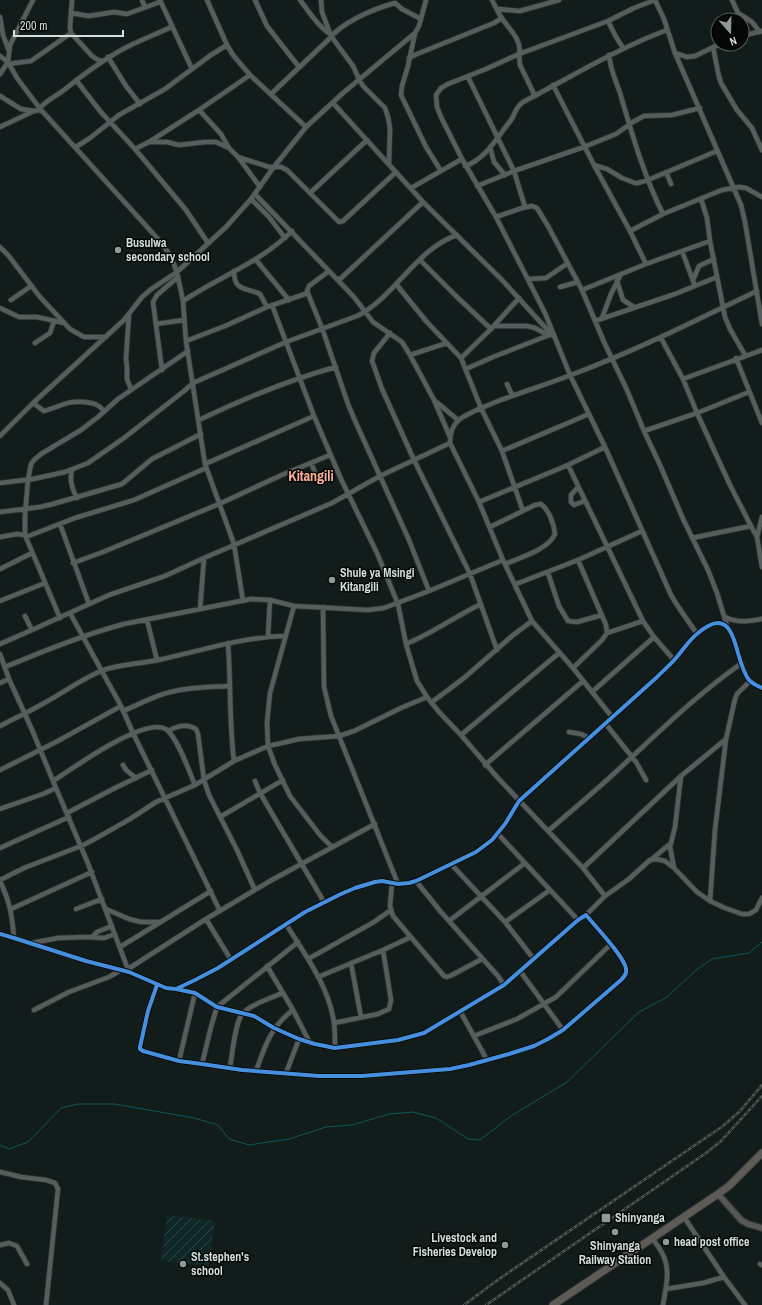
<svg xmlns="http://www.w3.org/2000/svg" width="762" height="1305" font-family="'Archivo Narrow',sans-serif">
<defs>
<pattern id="industrial-furrows" width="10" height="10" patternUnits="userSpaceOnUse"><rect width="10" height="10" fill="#0f2726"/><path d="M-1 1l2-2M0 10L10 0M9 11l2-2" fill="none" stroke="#314645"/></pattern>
</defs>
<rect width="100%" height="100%" fill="#121c1a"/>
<path fill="url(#industrial-furrows)" d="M167 1215 215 1221 209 1266 161 1261Z"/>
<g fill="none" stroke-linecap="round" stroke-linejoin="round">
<path stroke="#0b5957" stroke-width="1" d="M0 1145 9 1149 28 1142 61 1108 78 1104H115L194 1118 218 1125 229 1139 249 1145 289 1139 326 1127 352 1125 389 1114 413 1112 436 1118 468 1139 480 1140 511 1116 567 1082 639 1012 667 997 695 971 712 959 749 953 762 942"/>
<defs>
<path id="minor" d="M72 0 70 27 71 33 92 56 98 60 102 61
M142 0 145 7
M160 0 192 69
M207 0 227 45 233 55 250 75 306 127
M255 0 267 26 299 67
M300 0C307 9 320 29 329 33
M321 0 322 12 331 36 353 66 359 79 363 86 385 108 388 117 390 128 389 163
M492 0C495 6 498 12 501 17 507 27 523 40 519 54L486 69 448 84 441 88 436 95 437 107 441 117 462 159 496 217 545 313 570 375 605 447 671 595 677 605 697 634
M732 0 738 13 752 22 760 32
M497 9 520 11 559 0
M71 13 89 16 114 12 127 14 160 2
M0 17 3 35 9 51
M608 21 616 37 623 48
M415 33 408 66 402 86 401 95 426 147 441 171
M742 36 762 31
M713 47 719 77 721 83 737 110 752 128 762 150
M675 53 687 57 695 56 720 44
M609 55C610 69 616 81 620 93 632 134 644 176 663 214
M0 56 8 62 17 78 41 110
M108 57 126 86 140 104
M409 58 417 54 494 23 502 18
M10 64 15 63 31 61 71 33
M0 74 8 62 10 45 33 0
M468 77 514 171 525 207
M76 80 100 111 135 149 171 192 186 210 208 243
M553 85 594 165 630 231 646 264
M271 94 328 40C342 22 373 9 395 3L402 9 421 19
M0 96 21 109 34 111
M535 96 520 65 519 54 608 21 634 8 655 0 664 19 675 53 741 205 745 222 762 324
M333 103 423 202 502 280 554 337
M40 108C47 100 56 96 64 90 85 73 105 58 129 46 143 39 157 34 171 27
M199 110 221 134 229 148 238 157 260 187
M0 127 34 111 39 110 43 112 158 239 168 252 174 264 178 277 183 301 186 341 205 464 234 544 243 601
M149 142H167L179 145 205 142H216L229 148
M76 147 90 138 119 115 165 89 211 55 227 45
M490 147 494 162 505 175
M135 149 149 142 199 110 250 75
M238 157 269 167H281L287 170 339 222 343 221 396 172
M594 165 607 169 622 178 635 183H638L648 180 717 151
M465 166C486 159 498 136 511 120 516 113 514 109 523 102 571 77 616 49 667 30
M666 172 671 184
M477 186 514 171 584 147 606 138 616 134 633 122 644 116 672 115 700 108
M411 188 462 159
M310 193 367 140
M255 194 354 297 373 322 402 342 410 355 434 400 450 437
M251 199 269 217 285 238
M701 199 707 218 710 241 725 317 730 329 745 355
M496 217 522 208 532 206 537 208 548 226 582 290 604 342 627 390 644 431 660 465 684 521 708 570 717 593 727 626
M630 231 663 214 722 190 739 187 746 188 762 197
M0 247 8 255 40 297 70 329 84 337H106
M682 251 695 286
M256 260 289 300
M420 260 456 296 491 329
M234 271C234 292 246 287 260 294L267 307
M329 271 309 286 307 291 322 328 348 404 356 423 409 540 429 591
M528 279 546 278 568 263
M339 280 423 202
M693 280 699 266 714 259
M617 281 623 300 634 307
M396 284 426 321 461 358 481 408 502 451 523 511
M560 287 578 282
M582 290 646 264 710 241
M11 300 31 286
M183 301C219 277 261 262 292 231
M272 305 314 416 341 479 377 553 398 604 406 644 417 681 427 697 439 712 461 735 497 777 583 868 681 776 726 739
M0 308 19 317H37L64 323
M129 314 126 358 127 368V379L131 389
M602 318 611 294 621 274
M595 321 675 294 717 277
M156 324 184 320
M494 326H527L535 328 548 335
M390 333 374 353 372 361 375 369 382 389 414 460 470 574 497 650
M661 338 683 379 697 413 730 485 751 526 757 537
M186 341 225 326 267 307 308 293
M35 343 50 333 54 321
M410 355 447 343
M461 358 491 329 519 298
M736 358 762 423
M466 369 493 357 552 334
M162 370 153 302 157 295 178 277
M683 379 762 350
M507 384 512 395
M434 400 458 420
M33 403 44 411C59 407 68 400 84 402 94 403 98 404 104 411
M199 420C243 399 288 380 336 367
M644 431 697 413 749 392
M0 436 33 403 124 320 142 297 150 290 177 272 226 227 251 199 273 168 306 127 343 93 415 33 419 26 426 0
M502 451 589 414
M311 463 316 475
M205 464 314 416
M568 465 643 621 654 637 674 660
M72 470C69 480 72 489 77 498
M0 483 33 479 65 472 88 463 124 438 184 391 193 383 286 342 357 316C395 297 416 249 457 235
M578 487 571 495V502L574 505 584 501
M479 502 568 465 605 447
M0 512 40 507 53 504 122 484 152 459 201 434
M762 517 757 537 762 567
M60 524 89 604
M490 527 535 505 541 504C549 510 554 524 555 534 549 549 520 558 505 564
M0 537 17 534 25 535
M26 537 75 518 134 500 206 468
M692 538 751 526
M73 563 103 552 219 504 284 474 330 455
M0 569 32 553
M548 573 559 606 568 621 577 622 602 615
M516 584 578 560 642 531
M0 601 45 583
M294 606 270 693 267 723 268 746 275 765 290 796 320 835 332 847
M323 607 324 687 331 716 398 884
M200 609 204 558
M70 613 121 706 133 733 220 911
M25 616 32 630
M725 617C737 623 749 622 762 619
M60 618 25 535V515L28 480 31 464 34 460 41 454 81 430 98 417 118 399 188 351
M147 620 157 660
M607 633 643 621
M268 636 270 600
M228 643C231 683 229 722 234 761
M0 644 32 630 109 595 165 576 204 558 332 503 380 476 450 443
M406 644C433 633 456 616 481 604
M0 654 9 679 33 732 53 781 87 861 129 972
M5 667C44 651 83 635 124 624L251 599 270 600 294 606 368 610 384 608 429 591 503 560
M573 668 602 640 607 633 606 625 578 560
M0 683 9 679
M592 692 654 637
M432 702 464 678 512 636 532 621
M123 711C140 704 157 694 175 691 193 687 212 687 230 686
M612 717 573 668 532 621 503 560 479 502 450 443C450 434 453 424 460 419 470 412 482 408 493 403 519 393 545 385 571 375 635 351 695 321 757 291
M605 723 636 762 646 780
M0 726C15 718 31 711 46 702 64 692 82 679 101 671 119 664 139 664 158 660 200 651 242 637 285 636
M168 731C177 726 187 723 196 729L198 734 204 780 209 795 237 850 255 890
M569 732 581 734 589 738
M461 735 559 653
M123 765 126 770 136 778
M485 765 583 681
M0 770 56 742 121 706
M53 781C72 769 147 714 167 730 178 739 189 771 195 785
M255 781 260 793 324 902
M0 809 43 794 56 788
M67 813 113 789 152 770
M220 817 283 780
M548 831C568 814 588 797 608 779 652 739 693 697 742 663
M498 834 578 920
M0 848 69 817
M651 860 671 843
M451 864 505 922 533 958
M583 868 605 896
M674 868 670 847 675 827 681 776
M0 880 24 868 81 846 93 840 130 819 156 802 195 785 234 761 268 746 282 743 299 739 339 736 354 731 401 708 427 697
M0 881C10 902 12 915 14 938
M416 881 441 912 498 976 504 985
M392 883 390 906 393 916 444 976 447 977 452 975 482 959
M710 901 715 830 726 739 735 699 737 694 750 681
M11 909 92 872
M76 909 102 899
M106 909 129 919 141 922H158
M586 915 605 896 629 879 650 860 656 859 665 861 674 868 697 892 710 901 725 908 742 914H749L756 910 762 898
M206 919 231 960
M449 921 525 863
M505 922 550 890
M286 924C305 955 329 986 334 1023 335 1031 335 1039 335 1048
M0 934 14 938 86 961 129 972 166 988 176 989 195 980 218 968 305 912 341 894 355 888 375 882 382 881 398 884 409 883 416 881 476 852 492 840 505 824 519 801 656 678C663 671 670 665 676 658 683 650 689 640 698 633 738 599 733 660 749 680 753 684 758 686 762 688
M92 937 97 932 112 926
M32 943 58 938 86 937 104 938 115 934
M120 947 211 891
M308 959 374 922 391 910
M351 963 361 1017
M267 966 293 1010 310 1043
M128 969 206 919 270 881 375 824
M520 971 563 1030
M318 977 383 950 411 937
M157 985 148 1011 140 1047V1049L143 1051 179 1061 202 1064 242 1070 319 1076H362L450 1069 469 1065 509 1054 534 1046 548 1039 563 1030 621 980C624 977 627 974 626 969 625 957 595 926 586 915L578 920 504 985 424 1033 398 1040 335 1048 315 1044 299 1039 274 1028 254 1016 217 1007 195 993 176 989
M34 1010 69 992 109 977 121 970
M460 1011 487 1060
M334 1023 378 1014 389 1009 391 1000 383 950
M474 1036 517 1019 556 997 610 945
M179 1061 195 993
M202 1064 211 1027 217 1007 298 942
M230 1068C232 1056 235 1021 243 1013 253 1003 270 999 282 993
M256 1071C265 1046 271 1026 293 1010
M286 1073 299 1039
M0 1172 21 1177 46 1180 55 1183 58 1189 46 1305
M684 1217 724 1277 745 1305
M652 1238C657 1245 663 1252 665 1260 670 1274 665 1291 663 1305
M0 1245 9 1243 17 1246 27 1264
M760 1264 762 1265
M0 1283 8 1290 14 1305
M666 1289 703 1283 724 1277"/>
<path id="major" d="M718 1194 741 1220 748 1224 762 1228"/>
<path id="highway" d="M553 1305 718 1194 729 1186 762 1153"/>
</defs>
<use href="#minor" stroke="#2e3534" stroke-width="6"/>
<use href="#major" stroke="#2e3534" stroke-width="8"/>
<use href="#highway" stroke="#2e3534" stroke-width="9"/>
<use href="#minor" stroke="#565d5c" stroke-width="4.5"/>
<use href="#major" stroke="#575855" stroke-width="5.5"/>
<use href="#highway" stroke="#5e5a56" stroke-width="7"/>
<defs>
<path id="rail" d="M464 1305 499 1279 723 1126 740 1111 762 1085
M486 1305 706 1153 721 1141 762 1096"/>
</defs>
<use href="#rail" stroke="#525857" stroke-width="2.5"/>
<use href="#rail" stroke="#030807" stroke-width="1" stroke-dasharray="3" stroke-linecap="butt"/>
<defs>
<path id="cycleway" d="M0 934 14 938 86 961 129 972 166 988 176 989 195 980 218 968 305 912 341 894 355 888 375 882 382 881 398 884 409 883 416 881 476 852 492 840 505 824 519 801 656 678C663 671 670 665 676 658 683 650 689 640 698 633 738 599 733 660 749 680 753 684 758 686 762 688
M157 985 148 1011 140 1047V1049L143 1051 179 1061 202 1064 242 1070 319 1076H362L450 1069 469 1065 509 1054 534 1046 548 1039 563 1030 621 980C624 977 627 974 626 969 625 957 595 926 586 915L578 920 504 985 424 1033 398 1040 335 1048 315 1044 299 1039 274 1028 254 1016 217 1007 195 993 176 989"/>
</defs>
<use href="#cycleway" stroke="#030807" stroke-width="6"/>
<use href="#cycleway" stroke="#468fdf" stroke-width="4"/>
</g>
<g fill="#909a99" stroke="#030807" stroke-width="1.5">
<circle cx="118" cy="250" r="4"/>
<circle cx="332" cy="580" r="4"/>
<rect x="601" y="1213" width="10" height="10" rx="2"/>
<circle cx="615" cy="1232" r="4"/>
<circle cx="666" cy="1242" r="4"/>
<circle cx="505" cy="1245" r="4"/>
<circle cx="183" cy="1264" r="4"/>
</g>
<g text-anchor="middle" stroke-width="3" stroke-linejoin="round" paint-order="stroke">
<g font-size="12" font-weight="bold" fill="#d4dedd" stroke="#030807" text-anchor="start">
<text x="126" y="247">Busulwa<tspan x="126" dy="14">secondary school</tspan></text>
<text x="340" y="577">Shule ya Msingi<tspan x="340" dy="14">Kitangili</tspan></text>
<text x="615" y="1222">Shinyanga</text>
<text x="497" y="1242" text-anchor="end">Livestock and<tspan x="497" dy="14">Fisheries Develop</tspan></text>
<text x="674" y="1246">head post office</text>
<text x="615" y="1250" text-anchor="middle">Shinyanga<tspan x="615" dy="14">Railway Station</tspan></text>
<text x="191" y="1261">St.stephen's<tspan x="191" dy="14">school</tspan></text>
</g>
<g font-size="14" font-weight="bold" fill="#feaf95" stroke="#030807">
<text x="311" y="481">Kitangili</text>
</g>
</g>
<g transform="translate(730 32) rotate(160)"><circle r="19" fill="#030807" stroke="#575e5d"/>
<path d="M0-3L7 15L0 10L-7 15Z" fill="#909a99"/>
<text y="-6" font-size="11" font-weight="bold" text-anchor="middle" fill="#d4dedd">N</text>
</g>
<path d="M14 30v6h109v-6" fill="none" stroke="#d4dedd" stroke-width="2"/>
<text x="20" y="30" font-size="12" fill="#d4dedd" stroke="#030807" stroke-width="3" paint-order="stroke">200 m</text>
</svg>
